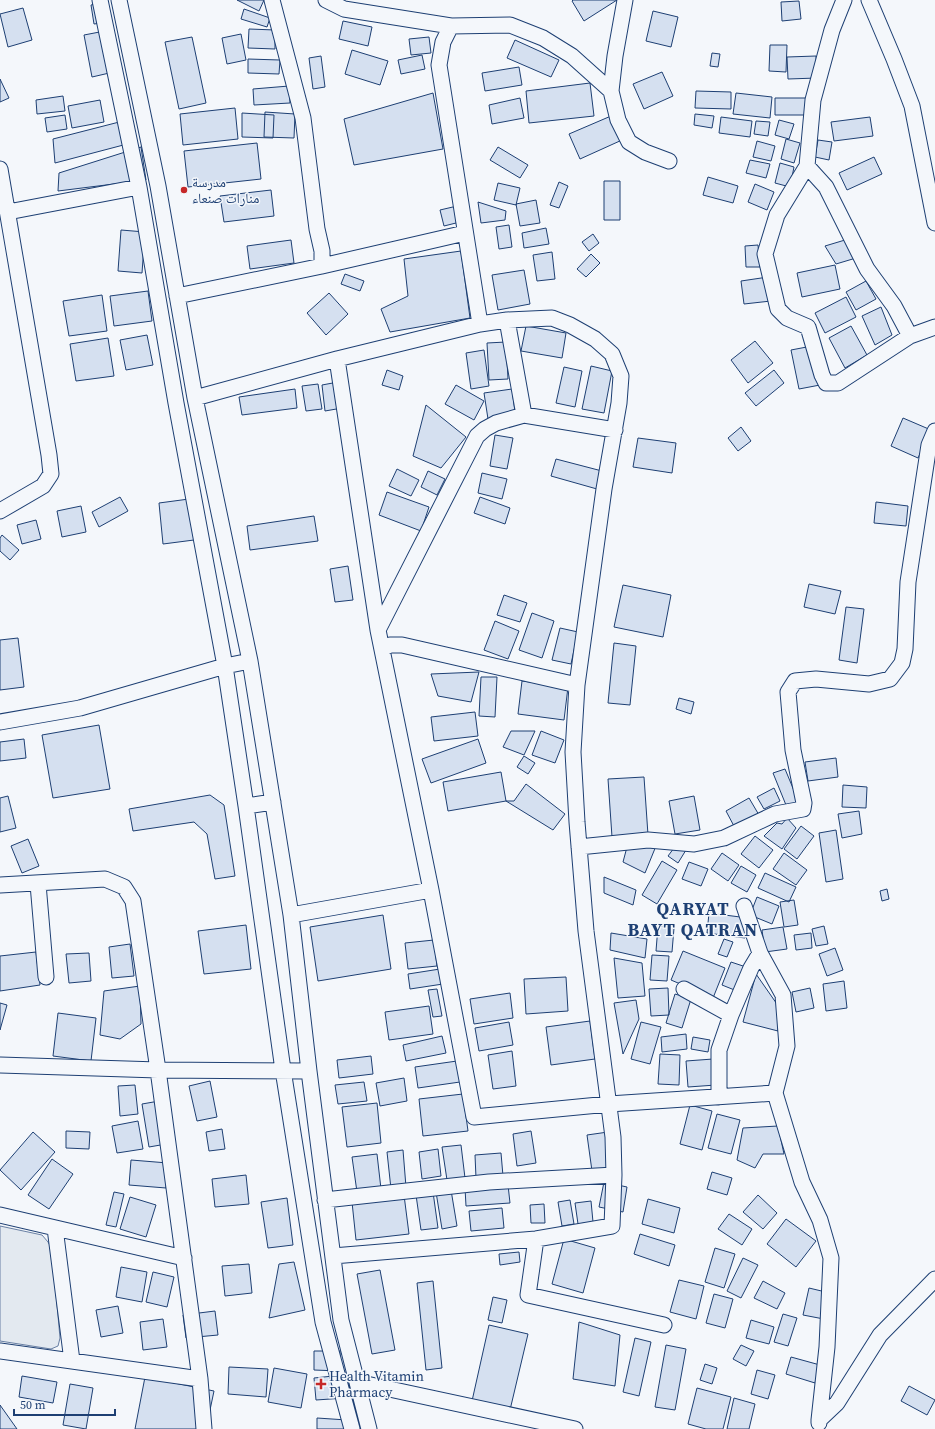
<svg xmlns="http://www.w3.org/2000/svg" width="935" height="1429" font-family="'Source Serif 4','Noto Naskh Arabic',serif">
<rect width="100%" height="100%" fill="#f4f7fb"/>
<path fill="#e3e9f0" stroke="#687fa3" d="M0 1226 42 1235 48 1242 52 1249 60 1338 58 1346 51 1349 0 1341Z"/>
<path fill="#d5e0f0" stroke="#1d3f73" d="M237 0H264L259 11Z
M573 0H617L584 21 572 1Z
M799 1 801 19 782 21 781 2Z
M105 2 108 22 94 24 91 5Z
M23 8 32 40 8 47 0 14Z
M244 9 270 18 267 27 241 19Z
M653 11 678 17 671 47 646 41Z
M343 21 372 27 368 46 339 39Z
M249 29 275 30V49L248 48Z
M110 30 118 71 92 77 84 35Z
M241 34 246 60 227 64 222 38Z
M192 37 206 103 179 109 165 42Z
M429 37 431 53 411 55 409 39Z
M515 40 559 60 551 77 507 58Z
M770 45H787L786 72 769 71Z
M352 50 388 61 380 85 345 74Z
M712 53 720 54 718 67 710 66Z
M422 55 425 69 401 74 398 60Z
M321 56 325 87 313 89 309 58Z
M816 56 817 78 788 79 787 57Z
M248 59 280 60 279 74 248 73Z
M519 67 522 85 485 91 482 73Z
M662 72 673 96 644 109 633 84Z
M0 79 9 98 0 102Z
M590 83 594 116 529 123 526 91Z
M289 86 290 103 254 105 253 89Z
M696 91 731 92V109L695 108Z
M433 93 443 149 354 165 344 119Z
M736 93 772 97 770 118 733 114Z
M63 96 65 111 37 114 36 100Z
M520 98 524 118 492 124 489 105Z
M775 98H808V115H775Z
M100 100 104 122 72 128 68 106Z
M235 108 238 139 183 145 180 114Z
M265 112 295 114 294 138 264 137Z
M242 113 274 115 273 138 242 137Z
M695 114 714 116 712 128 694 125Z
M65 115 67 129 47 132 45 118Z
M611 116 622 140 580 159 569 134Z
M721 117 752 121 750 137 719 133Z
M870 117 873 136 834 141 831 122Z
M127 120 131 143 55 163 53 139Z
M779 120 794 124 789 139 775 135Z
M756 121 770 122 768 136 754 134Z
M786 139 800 143 794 163 781 159Z
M818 140 832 142 829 160 815 157Z
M757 141 775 146 771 161 753 157Z
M257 143 261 179 188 187 184 151Z
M141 147 146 180 58 191 59 173Z
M498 147 528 165 520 178 490 160Z
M874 157 882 174 847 190 839 173Z
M750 160 770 164 766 178 746 173Z
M780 163 794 167 790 187 775 183Z
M708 177 738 186 733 203 703 195Z
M604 181H620V220H604Z
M559 182 568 186 559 208 550 205Z
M498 183 520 188 516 205 494 200Z
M755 184 774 192 767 210 748 202Z
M271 190 274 216 224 222 220 196Z
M536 200 540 223 520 226 516 204Z
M478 202 506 211 505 220 481 223Z
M457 206 460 222 444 226 440 210Z
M509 225 512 247 499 249 496 227Z
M546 228 549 244 524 248 522 233Z
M121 230 145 232 142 273 118 271Z
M593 234 599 243 589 251 582 242Z
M291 240 294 263 250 269 247 246Z
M845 240 856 258 836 264 825 246Z
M758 245 760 267H746L745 246Z
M461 251 470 318 390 332 381 309 408 296 404 259Z
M552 252 555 279 537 281 533 255Z
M591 254 600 263 586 277 577 269Z
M835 265 840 289 802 297 797 273Z
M524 270 530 304 498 310 492 275Z
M345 274 364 281 360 291 341 284Z
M768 277 771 301 744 304 741 281Z
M866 281 876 299 856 310 846 292Z
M148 291 152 321 114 326 110 296Z
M329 293 348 314 326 335 307 313Z
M102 295 107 331 69 336 63 301Z
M846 297 856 317 825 333 815 313Z
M881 307 892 335 875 345 862 316Z
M526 326 566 333 562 358 521 351Z
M851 326 867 355 845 368 829 338Z
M147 335 153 365 126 370 120 340Z
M108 338 114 376 76 381 70 344Z
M755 341 773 363 748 383 731 360Z
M506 342 508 379 489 380 487 343Z
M812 346 820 385 799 389 791 350Z
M484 350 489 386 471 389 466 353Z
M591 366 612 371 604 413 582 409Z
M564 367 582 371 575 407 556 403Z
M387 370 403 376 399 390 382 385Z
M774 370 784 383 756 406 745 393Z
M338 382 342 408 325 411 322 385Z
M318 384 322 409 306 411 302 386Z
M456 385 484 401 474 420 445 404Z
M295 389 297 408 242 415 239 397Z
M512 389 515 412 488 419 484 393Z
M426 405 466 437 441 468 413 456Z
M903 418 931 430 918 458 891 446Z
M741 427 751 441 738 451 728 438Z
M495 435 513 438 507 469 490 466Z
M638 438 676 443 672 473 633 467Z
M556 459 602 471 597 489 551 476Z
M397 469 419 480 411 496 389 486Z
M428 471 445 479 437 495 421 487Z
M482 473 507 479 502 499 478 493Z
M387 492 429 507 421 531 379 515Z
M120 497 128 511 99 527 92 512Z
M480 497 510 508 505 524 474 513Z
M189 499 194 540 163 544 159 503Z
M876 502 908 506 906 526 874 523Z
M81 506 86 532 62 537 57 511Z
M314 516 318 541 250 550 247 526Z
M36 520 41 539 22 544 17 525Z
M2 535 19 550 10 560 0 551V538Z
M348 566 353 600 335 602 330 569Z
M809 584 841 591 835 614 804 607Z
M623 585 671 595 663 637 614 627Z
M504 595 527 603 520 622 497 615Z
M846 607 864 609 857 663 839 660Z
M532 613 554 621 542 658 519 650Z
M495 621 519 631 508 659 484 650Z
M560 628 578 632 571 664 552 660Z
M18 638 24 687 0 690V640Z
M614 643 636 646 630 705 608 703Z
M479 672 471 702 438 696 431 674Z
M481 677H497L495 717 479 716Z
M522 681 568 687 564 720 518 714Z
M679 698 694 702 691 714 676 709Z
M475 712 478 736 434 741 431 717Z
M99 725 110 789 53 798 42 735Z
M511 731H535L524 755 503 747Z
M541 731 564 740 555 763 532 755Z
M24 739 26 758 0 761V742Z
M478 739 486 763 431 783 422 759Z
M524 756 535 763 528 774 517 767Z
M836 758 838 777 808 781 805 762Z
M785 769 800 805 788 810 773 773Z
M501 772 506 801 448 811 443 782Z
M644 777 648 835 612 837 608 779Z
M526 784 565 814 553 830 506 801H514Z
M843 785 867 787 866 808 842 807Z
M774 788 780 801 764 809 757 797Z
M210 795 224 805 235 876 215 879 207 834 194 822 133 831 129 809Z
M8 796 16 828 0 832V798Z
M694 796 700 830 675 834 669 801Z
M749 798 759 815 735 828 726 811Z
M859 811 862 834 842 838 838 814Z
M787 818 796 828 782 849 764 836 777 823 782 824Z
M801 826 814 836 797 859 784 849Z
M836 830 843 879 826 882 819 833Z
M755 836 773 850 759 868 741 854Z
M28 839 39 866 22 873 11 846Z
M677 844 686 850 678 863 668 856Z
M656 846 645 873 623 862 627 847Z
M722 853 739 865 728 881 711 869Z
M784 853 807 870 796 885 773 869Z
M662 861 677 870 657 904 642 895Z
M689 862 708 869 701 886 682 879Z
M741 866 756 875 747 892 731 883Z
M765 873 796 887 789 902 758 888Z
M604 877 636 890 633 905 604 893Z
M887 889 889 899 882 901 880 891Z
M757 897 779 906 772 924 750 915Z
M794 900 798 925 784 927 780 902Z
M709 913 748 918 745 938 707 933Z
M383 915 391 969 318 981 310 927Z
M246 925 251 969 204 974 198 931Z
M658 926 674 928 672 952 656 951Z
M824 926 828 944 816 946 812 929Z
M783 927 787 949 765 952 762 930Z
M611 933 647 939 645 958 610 950Z
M811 933 812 948 796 950 794 935Z
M724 939 733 942 727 957 718 954Z
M434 940 437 966 408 969 405 943Z
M130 944 134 976 112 978 109 947Z
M835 948 843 970 827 976 819 954Z
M683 951 725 968 713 998 671 980Z
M36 952 40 985 0 991V956Z
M89 953 91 981 69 983 66 954Z
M652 955 669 956 667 981 650 980Z
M614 958 642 963 645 996 618 998Z
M731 962 746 967 737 991 722 985Z
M440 969 443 984 410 989 408 974Z
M756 974 779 1007 778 1031 743 1022Z
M566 977 568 1011 526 1014 524 979Z
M844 981 847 1008 826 1011 823 984Z
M140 986 141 1024 120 1039 100 1035 104 991Z
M668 988 669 1015 651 1016 649 989Z
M810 988 814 1008 796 1012 792 992Z
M437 989 442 1016 433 1017 428 990Z
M510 993 513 1018 474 1024 470 999Z
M675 994 691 999 682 1028 666 1023Z
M636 1000 639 1019 623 1054 614 1003Z
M0 1003 7 1005 0 1030Z
M429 1006 433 1034 389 1040 385 1012Z
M58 1013 96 1018 91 1061 53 1056Z
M590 1021 595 1059 551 1065 546 1027Z
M509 1022 513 1045 479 1051 475 1028Z
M641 1022 661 1027 650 1064 631 1059Z
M686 1034 687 1049 662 1052 661 1037Z
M442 1036 446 1053 406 1061 403 1045Z
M693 1037 710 1040 708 1052 691 1049Z
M512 1051 516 1086 493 1089 488 1055Z
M660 1054 680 1055 679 1085 658 1084Z
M371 1056 373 1074 339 1078 337 1060Z
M713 1059 716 1085 688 1087 686 1061Z
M457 1061 460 1082 418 1088 415 1067Z
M404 1078 407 1101 380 1106 376 1083Z
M210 1081 217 1117 197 1121 189 1086Z
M364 1082 367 1101 338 1104 335 1085Z
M135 1085 138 1114 120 1116 118 1086Z
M463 1094 468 1131 423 1136 419 1099Z
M165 1100 172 1143 149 1147 142 1104Z
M377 1103 381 1143 347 1147 342 1107Z
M690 1105 712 1111 702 1150 680 1144Z
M717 1114 740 1120 731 1154 708 1148Z
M138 1121 143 1149 117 1153 112 1126Z
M778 1126 784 1154H763L755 1168 737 1160 743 1128Z
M222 1129 225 1149 209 1151 206 1132Z
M66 1131 90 1132 89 1149 66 1148Z
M531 1131 536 1163 517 1166 513 1134Z
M33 1132 55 1152 21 1190 0 1170Z
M608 1132 614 1167 592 1171 587 1135Z
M461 1145 465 1178 447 1180 442 1147Z
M438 1149 441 1176 422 1179 419 1152Z
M403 1150 406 1187 391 1189 387 1152Z
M501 1153 503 1176 476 1178 475 1155Z
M377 1154 381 1189 357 1192 352 1157Z
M52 1159 73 1174 49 1209 28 1195Z
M131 1160 168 1163 166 1188 129 1185Z
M712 1172 732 1178 727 1195 707 1189Z
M246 1175 249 1204 215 1207 212 1179Z
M604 1182 627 1187 623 1212 599 1207Z
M508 1185 510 1203 466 1206 465 1188Z
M451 1190 457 1226 442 1229 436 1192Z
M114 1192 124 1194 116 1227 106 1225Z
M433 1192 438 1228 421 1230 416 1195Z
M404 1195 409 1234 356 1240 352 1202Z
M758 1195 777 1213 763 1229 743 1212Z
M130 1197 156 1205 146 1237 120 1229Z
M287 1198 293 1245 268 1248 261 1202Z
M648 1199 680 1208 674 1233 642 1224Z
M570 1200 574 1224 562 1226 558 1202Z
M591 1201 593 1222 578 1224 575 1203Z
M544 1204 545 1223H531L530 1205Z
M502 1208 504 1228 471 1231 469 1211Z
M729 1214 752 1229 742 1245 718 1229Z
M786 1219 816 1241 796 1267 767 1244Z
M640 1234 675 1245 669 1266 634 1254Z
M564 1239 595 1248 583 1293 552 1284Z
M715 1248 735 1254 724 1288 705 1282Z
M519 1252 520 1262 500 1265 499 1254Z
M743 1258 758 1265 741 1298 727 1291Z
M294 1262 305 1310 269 1318 279 1264Z
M249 1264 252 1293 225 1296 222 1266Z
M121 1267 147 1272 142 1302 116 1297Z
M380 1270 395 1350 372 1354 357 1274Z
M153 1272 174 1277 167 1307 146 1302Z
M679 1280 704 1286 696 1319 670 1312Z
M433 1281 442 1368 426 1370 417 1283Z
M763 1281 785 1293 777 1309 754 1298Z
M809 1288 834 1294 829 1320 803 1315Z
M714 1294 733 1299 725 1328 706 1323Z
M493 1297 507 1300 502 1323 488 1320Z
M118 1306 123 1333 101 1337 96 1310Z
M215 1311 218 1335 186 1338 183 1315Z
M783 1314 797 1318 788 1346 774 1342Z
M163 1319 167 1347 143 1350 140 1322Z
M751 1320 774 1327 769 1344 746 1338Z
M579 1322 620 1335 615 1386 573 1379Z
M489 1325 528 1334 510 1410 472 1401Z
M635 1338 651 1342 639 1396 623 1392Z
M666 1345 686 1349 675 1410 655 1407Z
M741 1345 754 1351 746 1366 733 1359Z
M314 1351H340V1371L314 1370Z
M791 1357 820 1365 815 1383 786 1374Z
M705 1364 717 1368 712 1384 700 1380Z
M229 1367 268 1369 266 1397 228 1394Z
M274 1368 307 1374 301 1408 268 1402Z
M757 1370 775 1375 768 1399 751 1394Z
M343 1375 345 1398 316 1400 314 1378Z
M22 1376 57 1382 53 1403 19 1397Z
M145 1377 214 1391 206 1429H135Z
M70 1384 93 1388 86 1429 63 1425Z
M909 1386 935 1400 927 1415 901 1401Z
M697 1388 731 1397 723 1429H706L688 1424Z
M734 1398 755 1404 749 1429H727Z
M0 1405 17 1429H0Z
M317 1418 362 1421V1429H317Z"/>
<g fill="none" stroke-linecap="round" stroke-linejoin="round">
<defs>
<path id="minor" d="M100 0 139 187 176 403 225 666 246 806 283 1070 323 1322 352 1429
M119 0 158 186 195 398 250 661 291 915 309 1071 341 1320 369 1429
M272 0 303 118 317 229 322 251V266L465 233
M326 0 344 9 451 26 510 25 543 38 572 56 611 91 618 120 629 142 645 152 669 161
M844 0 832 30 813 100 807 166 777 215 765 254 778 309 787 318 808 327 822 375 826 383H838L910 336
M869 0 894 59 912 106 935 223
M451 26 443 42 439 65 480 324
M611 91 615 56 625 0
M807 166 826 187 867 269 894 306 910 336 935 327
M0 169 49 455 51 474 43 486 0 511
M8 212 139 187
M177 296 322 266
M507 320 524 415
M337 359 378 630 431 890 474 1117 609 1104 775 1093
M195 398 337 359 480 324 507 320 552 318 570 325 595 339 612 354 621 376 619 403 604 489 577 685 573 752 577 822 586 931 613 1137 614 1175 612 1226 536 1239 333 1256
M378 630 477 436 485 429 496 423 524 415 615 430
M382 649 390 645H402L577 685
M0 722 80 708 225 666 250 661
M246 806 273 802
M579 847 648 840 694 844 724 838 775 814 803 809 804 803 793 750 788 692 795 681 816 679 869 684 890 679 902 663 905 649 908 582 929 445 935 431
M38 884 46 977
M0 885 105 879 124 887 133 901 158 1070 200 1379 204 1429
M744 906 760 953 783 995 787 1046 775 1093 802 1182 820 1220 831 1258 827 1347 819 1420
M291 915 431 890
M684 989 731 1015
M0 1065 158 1070 309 1071
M719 1097V1050L731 1015 751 968 760 953
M325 1200 489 1182 614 1175
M0 1215 184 1258
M55 1228 72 1361
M536 1239 528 1295 664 1325
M0 1351 200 1379
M357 1382 575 1429
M819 1423V1420L837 1403 880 1335 935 1279"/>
</defs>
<use href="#minor" stroke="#1d3f73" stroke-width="17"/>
<use href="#minor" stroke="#f4f7fb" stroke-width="15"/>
</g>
<g fill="#c62828" stroke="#f4f7fb" stroke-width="1.5">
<circle cx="184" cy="190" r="4"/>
<path d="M319 1378h4v4h4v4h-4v4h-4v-4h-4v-4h4z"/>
</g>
<g text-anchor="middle" stroke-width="3" stroke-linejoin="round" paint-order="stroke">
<g font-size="14" fill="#1d3f73" stroke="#f4f7fb" text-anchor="start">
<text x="192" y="187">مدرسة<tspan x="192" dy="16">منارات صنعاء</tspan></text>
<text x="329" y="1381">Health Vitamin<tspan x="329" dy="16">Pharmacy</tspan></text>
</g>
<g font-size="18" font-weight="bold" letter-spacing="1" fill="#1d3f73" stroke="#f4f7fb">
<text x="693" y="915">QARYAT<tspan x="693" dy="21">BAYT QATRAN</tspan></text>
</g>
</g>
<path d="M14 1409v6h101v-6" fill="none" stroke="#1d3f73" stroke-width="2"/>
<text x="20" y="1409" font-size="12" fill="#1d3f73" stroke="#f4f7fb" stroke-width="3" paint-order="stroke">50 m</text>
</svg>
